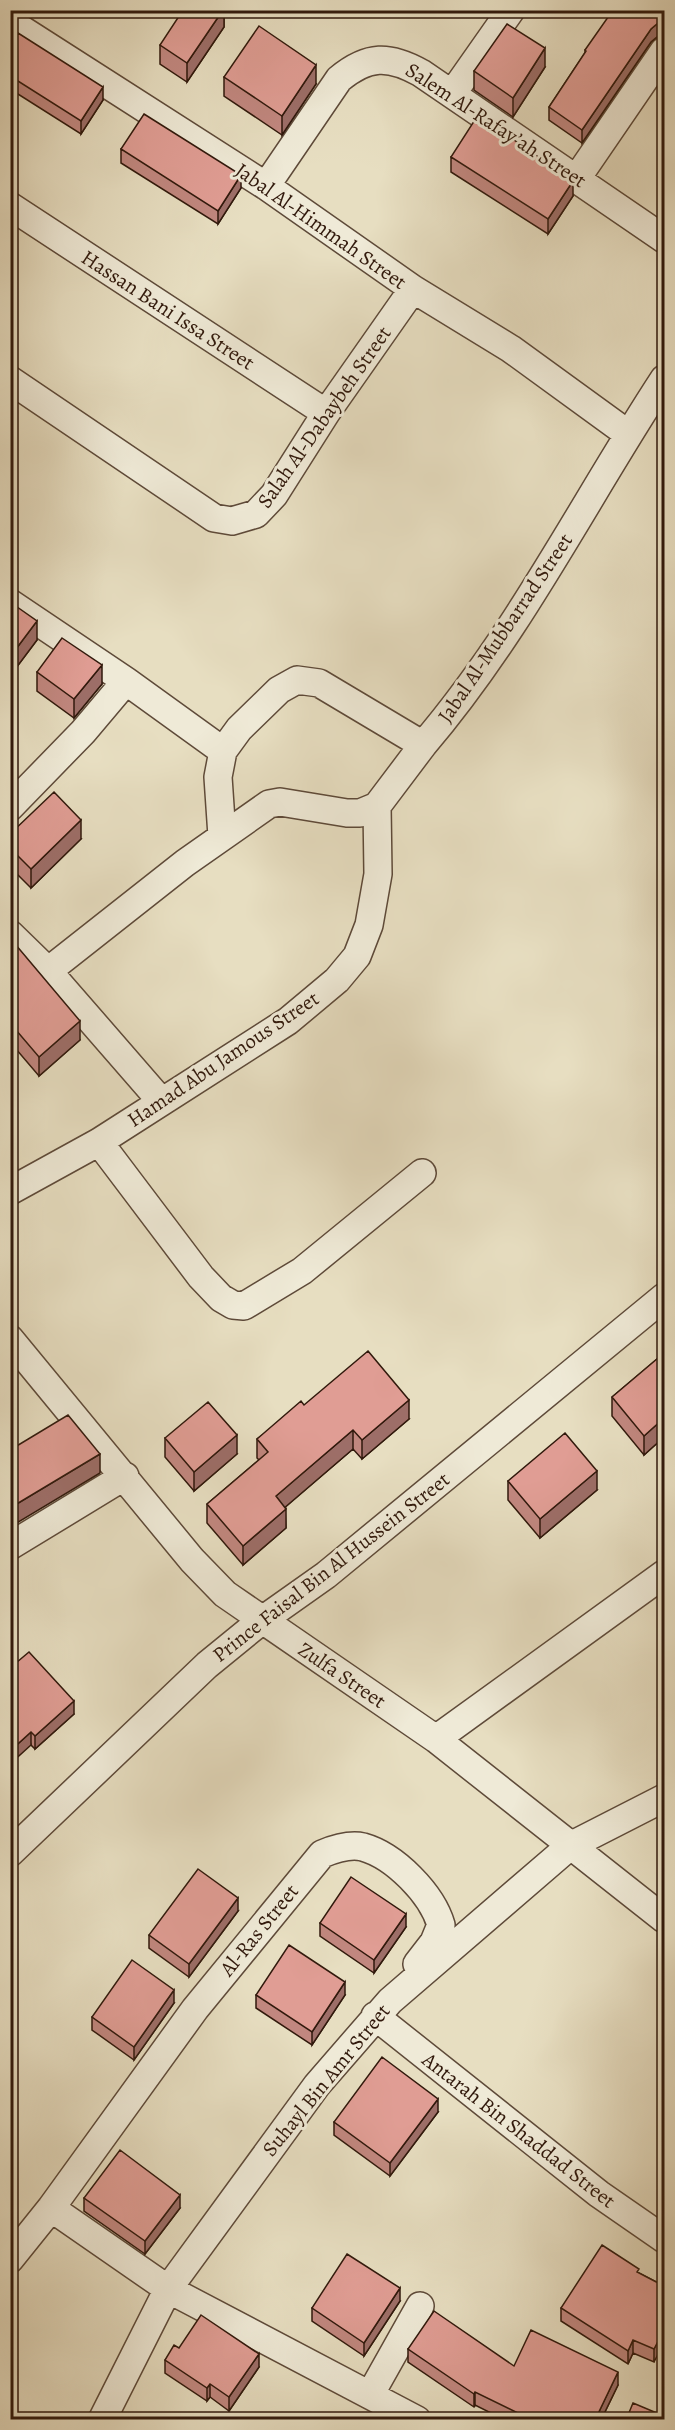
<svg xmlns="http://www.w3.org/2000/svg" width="675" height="2430" font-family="Alegreya,serif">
<rect width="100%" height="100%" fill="#e7dec1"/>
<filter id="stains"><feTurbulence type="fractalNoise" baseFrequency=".00333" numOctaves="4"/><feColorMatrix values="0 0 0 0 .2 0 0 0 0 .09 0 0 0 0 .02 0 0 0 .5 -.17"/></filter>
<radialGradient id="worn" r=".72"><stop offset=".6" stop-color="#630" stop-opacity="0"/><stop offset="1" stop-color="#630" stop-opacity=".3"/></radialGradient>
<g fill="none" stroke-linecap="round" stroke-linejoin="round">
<defs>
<path id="minor" d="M10 22 266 186 413 289 511 349 628 434
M452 94 511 10
M577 178 664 51
M266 186 339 79C368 55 389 55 421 73L664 239
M10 206 326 413
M10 380 214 518 232 521 256 514 274 495 326 413 413 289
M10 603 126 681 83 732 10 807
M126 681 223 751
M222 836 218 777 223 751 239 729 279 690 297 680 319 683 423 745C518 634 584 501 664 379
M10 934 48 971 161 1101
M48 971 185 863 269 804 280 802 347 813H360L377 806 423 745
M99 1142 201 1277 221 1298 233 1305 244 1306 302 1271 422 1173
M10 1191 99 1142 288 1021 337 980 357 956 369 925 378 874 377 806
M10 1339 192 1560 225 1594 436 1739 664 1919
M10 1546 125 1476
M436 1739 664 1574
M10 1853 207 1665 261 1621 326 1575 664 1297
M375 2016 599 2194 664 2239
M51 2208 168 2289 417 2420
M10 2259 51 2208 195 2009 322 1854C334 1849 350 1844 363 1847 395 1856 432 1894 441 1925L434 1942 417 1964
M370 2395 420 2306
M102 2420 168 2289 317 2085 390 2001 570 1846 664 1798"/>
</defs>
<use href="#minor" stroke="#5e4a39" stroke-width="30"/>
<use href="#minor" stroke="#efead7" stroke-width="27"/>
</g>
<path fill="#c1877f" stroke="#31190c" stroke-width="1.5" d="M224 10V27L187 82 160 64V45Z
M664 10V35L657 37 651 42 582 143 549 120V107L585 53V50Z
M10 44 103 100 81 134 10 89Z
M545 67 513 117 474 90V71Z
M224 77 316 84 282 135 224 96Z
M121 149 241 188 218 224 121 163Z
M451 157 573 196 548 234 451 172Z
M10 602 37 640 13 672 10 670Z
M37 672 102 684 74 718 37 691Z
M10 834 81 839 31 888 10 867Z
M10 938 80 1040 39 1076 10 1042Z
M664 1353V1437L644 1455 612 1416V1397Z
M304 1405 409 1419 362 1459 353 1449 285 1507 286 1528 243 1565 207 1523V1504L259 1460 257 1458V1439Z
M165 1438 237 1454 194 1491 165 1457Z
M508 1481 597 1490 540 1538 508 1500Z
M10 1668 74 1714 35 1749 31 1745Z
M238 1911 189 1977 149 1948V1935Z
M320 1923 406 1927 374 1973 320 1936Z
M256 1995H345L312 2045 256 2008Z
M174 2003 134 2060 92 2030V2017Z
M438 2112 390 2176 334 2135V2122Z
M84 2198 180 2208 145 2254 84 2211Z
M639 2273 664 2286 654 2362 633 2353 628 2364 561 2321V2308Z
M400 2301 364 2356 312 2321V2308Z
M179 2348 259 2367 229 2411 210 2397 207 2401 165 2373V2360Z
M408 2349 514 2366 618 2385 601 2420H505L475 2405 474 2407 408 2362Z"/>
<path fill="#9d6e68" stroke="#31190c" stroke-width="1.5" d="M223 10H224V27L187 82V63Z
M664 22V35L657 37 651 42 582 143V130L651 29 657 24Z
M545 48V67L513 117V98Z
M316 65V84L282 135V116Z
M103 87V100L81 134V121Z
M241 175V188L218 224V211Z
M573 181V196L548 234V219Z
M37 621V640L13 672V653Z
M102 665V684L74 718V699Z
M81 820V839L31 888V869Z
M80 1021V1040L39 1076V1057Z
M409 1400V1419L362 1459V1440Z
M664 1418V1437L644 1455V1436Z
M353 1430V1449L276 1515V1496Z
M237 1435V1454L194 1491V1472Z
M100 1454V1473L10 1527V1508Z
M597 1471V1490L540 1538V1519Z
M286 1509V1528L243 1565V1546Z
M74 1701V1714L35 1749V1736Z
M31 1732V1745L10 1764V1751Z
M238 1898V1911L189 1977V1964Z
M406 1914V1927L374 1973V1960Z
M345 1982V1995L312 2045V2032Z
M174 1990V2003L134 2060V2047Z
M438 2099V2112L390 2176V2163Z
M180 2195V2208L145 2254V2241Z
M400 2288V2301L364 2356V2343Z
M664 2330V2343L654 2362V2349Z
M633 2340V2353L628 2364V2351Z
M259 2354V2367L229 2411V2397Z
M618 2372V2385L601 2420H595Z
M210 2384V2397L207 2401V2388Z
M475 2392V2405L474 2407V2394Z"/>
<path fill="#e09d94" stroke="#31190c" stroke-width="1.5" d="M183 10H223L187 63 160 45Z
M613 10H664V22L657 24 651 29 582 130 549 107 586 51 585 50Z
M507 24 545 48 513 98 474 71Z
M259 26 316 65 282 116 224 77Z
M18 33 103 87 81 121 10 76V44Z
M144 114 241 175 218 211 121 149Z
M478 115 573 181 548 219 451 157Z
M10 602 37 621 13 653 10 651Z
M62 638 102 665 74 699 37 672Z
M54 792 81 820 31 869 10 848V834Z
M10 938 80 1021 39 1057 10 1023Z
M368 1351 409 1400 362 1440 353 1430 276 1496 286 1509 243 1546 207 1504 268 1452 257 1439 301 1401 304 1405Z
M664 1353V1418L644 1436 612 1397Z
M208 1402 237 1435 194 1472 165 1438Z
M68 1415 100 1454 10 1508V1450Z
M565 1433 597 1471 540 1519 508 1481Z
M29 1652 74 1701 35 1736 31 1732 10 1751V1668Z
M198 1869 238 1898 189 1964 149 1935Z
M351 1877 406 1914 374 1960 320 1923Z
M289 1945 345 1982 312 2032 256 1995Z
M132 1960 174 1990 134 2047 92 2017Z
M382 2057 438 2099 390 2163 334 2122Z
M120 2150 180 2195 145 2241 84 2198Z
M602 2245 639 2269 637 2272 664 2286V2330L654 2349 633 2340 628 2351 561 2308Z
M347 2254 400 2288 364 2343 312 2308Z
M434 2311 514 2366 531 2330 618 2372 595 2420H532L475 2392 474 2394 408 2349Z
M201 2315 259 2354 229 2397 210 2384 207 2388 165 2360 174 2345 179 2348Z
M633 2403 664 2416V2420H626Z"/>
<g text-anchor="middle" stroke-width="6" stroke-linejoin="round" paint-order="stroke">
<g font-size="21" fill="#31190c" stroke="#efead7">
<text transform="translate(496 125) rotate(33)" y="7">Salem Al-Rafay’ah Street</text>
<text transform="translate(321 226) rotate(35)" y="7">Jabal Al-Himmah Street</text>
<text transform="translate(168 310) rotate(33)" y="7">Hassan Bani Issa Street</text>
<text transform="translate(324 417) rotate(-55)" y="7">Salah Al-Dabaybeh Street</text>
<text transform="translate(505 628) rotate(-56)" y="7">Jabal Al-Mubbarrad Street</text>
<text transform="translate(223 1059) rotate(-34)" y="7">Hamad Abu Jamous Street</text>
<text transform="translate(331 1567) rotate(-38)" y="7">Prince Faisal Bin Al Hussein Street</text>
<text transform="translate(342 1675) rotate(34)" y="7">Zulfa Street</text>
<text transform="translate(259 1930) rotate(-51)" y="7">Al-Ras Street</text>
<text transform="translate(326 2080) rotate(-51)" y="7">Suhayl Bin Amr Street</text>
<text transform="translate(519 2130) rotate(38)" y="7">Antarah Bin Shaddad Street</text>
</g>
</g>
<rect width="675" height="2430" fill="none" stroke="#e7dec1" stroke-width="36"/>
<rect x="12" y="12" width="651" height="2406" fill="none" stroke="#31190c" stroke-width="3"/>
<rect x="18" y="18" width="639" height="2394" fill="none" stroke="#31190c" stroke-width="1.5"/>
<rect width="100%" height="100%" filter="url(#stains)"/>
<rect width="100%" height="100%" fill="url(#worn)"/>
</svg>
